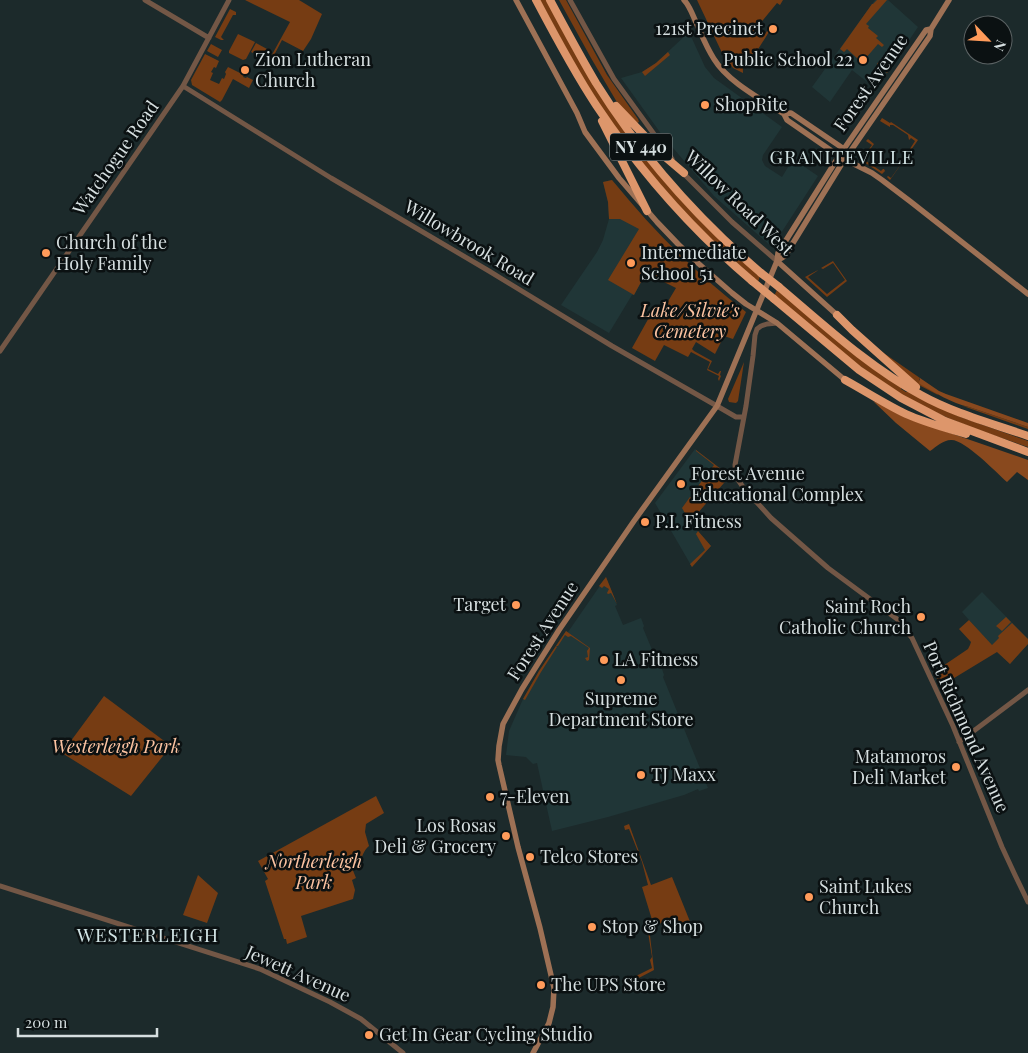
<svg xmlns="http://www.w3.org/2000/svg" width="1028" height="1053" font-family="'Playfair Display',serif">
<rect width="100%" height="100%" fill="#1c2a2b"/>
<path fill="#203637" d="M875 0H888L918 27 876 89 852 70 830 102 812 87Z
M689 32 705 67 714 78 782 127 763 155 762 160 765 166 782 177 793 159 818 176 772 247 714 196 662 135 621 78 642 72 656 63Z
M612 180 654 230 678 254 646 273 634 295H632L609 333 561 305 597 252 603 240 609 219 608 202 603 182Z
M695 449 730 476 690 522 711 546 692 567 655 503Z
M606 577 617 605 615 606 623 625 641 618 644 626 643 628 660 669H662L664 675 663 677 708 788 699 791 698 789 684 795 608 817 552 831 537 763 533 764 526 757 506 755 509 731 523 699 539 671 566 631 568 632Z
M982 592 1028 639V644L1010 664 997 652 962 612Z"/>
<path fill="#763c13" d="M245 0H299L322 14 311 39 303 51 282 40 271 61 269 60 290 22Z
M540 0H546L625 131 760 276 758 282C732 258 705 235 681 208 646 170 614 128 586 83 570 56 555 28 540 0Z
M559 0H566L607 75 638 119 639 122 637 123 618 104 591 58Z
M697 0H783L780 5 777 3 758 26 765 34 767 31 769 32 755 54C740 55 743 64 743 73L733 68 724 57Z
M877 0H887L866 24 869 26 868 28 878 36 876 38 884 45 882 47 878 44 865 59 864 58 863 59 860 57 858 59 847 49 844 52 840 49 872 4H873Z
M230 9 236 12V15H233L221 37 224 40H221L215 37Z
M238 34 255 42 246 59 243 60 229 53V51Z
M906 41 907 43 887 73 877 64 892 47 893 48 897 44 901 47Z
M256 43 267 49 264 57 254 51 253 53 251 52Z
M211 44 222 50 218 57 207 51Z
M668 52 670 55 645 76 642 72 656 63Z
M205 54 219 61 216 68 214 67 211 72 213 73 210 80 219 84 222 78 224 79 226 74 225 72 228 67 244 75 243 77 246 78 247 77 253 80 249 88 233 79 222 100 220 102 192 85 191 80Z
M882 118 890 123 891 122 918 140 890 180 887 177 888 176 891 178 901 164 898 162 899 160 904 158 915 141 911 138 909 140 908 135 893 125H890V127L880 121Z
M868 139 874 144 863 159 881 171 883 169H884L885 171 882 174 861 160 872 145 866 141Z
M612 180C653 230 695 273 746 312L733 339 724 336 715 354 696 342 692 349 694 351 712 361 708 369 718 374 720 371H721L720 375 721 376 719 381 718 379 719 376 707 370 710 362 691 352 688 357 664 345 655 361 632 348 651 314 658 318 676 288 646 273 634 295 608 280 639 229 620 219H609L608 202 603 182Z
M833 261 847 281 827 297 805 277 818 270 817 271 808 277 827 294 845 280 833 263 823 269 821 268Z
M777 290 901 387V389L906 392H910L958 416 1028 441V447C987 433 946 420 908 398 859 370 818 331 774 296Z
M875 347 920 378 919 380 936 392 938 395 915 383Z
M744 362 738 401 736 403 729 402 728 399Z
M963 406 969 407 1028 427V429Z
M696 450 730 476 690 522 682 508 690 497 692 498 693 496 692 495 701 482 703 483 701 482 714 465 696 451Z
M698 531 711 546 692 567 690 564 705 550 696 534Z
M606 577 617 604 611 593 608 594 607 593 609 589 604 586 602 588 599 586Z
M1006 617 1011 622 1002 631 996 626Z
M969 620 992 645 999 638 998 636 1012 623 1028 639V644L1010 664 997 652 941 686 934 672 968 649 970 645 971 642 959 629Z
M566 631 590 648 589 660 587 661 585 658 588 657 587 651 589 648 571 636 568 637 565 635 558 646H556L557 647 541 672 525 700 523 699 539 671Z
M104 696 171 746 131 796 62 753Z
M376 796 384 813 366 824 365 832 369 846C364 850 360 859 361 865L352 868 356 878 352 880 355 890 353 899 301 916 307 937 287 944 286 939H284L265 881 268 879 258 861Z
M629 824 651 885 672 877 691 924 678 929 674 919 649 927 654 970 635 980 636 976 652 968 650 960 652 957 647 926 653 923 642 887 648 885 642 862 629 829 625 830 624 826Z
M198 875 218 893 207 923 183 915Z"/>
<path fill="#89491e" d="M920 378 939 391 946 394 1028 423V427L969 407C951 403 936 393 920 384L919 383Z
M873 401 924 424 1028 460V480L1017 472 1007 482C996 472 964 439 951 440 943 440 936 447 930 451L896 423Z"/>
<g fill="none" stroke-linecap="round" stroke-linejoin="round">
<path stroke="#735746" stroke-width="5" d="M145 0 209 38
M570 0 614 79 672 159
M183 86 331 178 489 271 612 346 717 406 736 417H744
M682 172 732 222 777 261
M777 323 767 324 761 326 757 329 755 335 753 356 746 406 735 465 736 477 743 487 771 518 828 568 897 619 912 638 953 726 1002 847 1015 875 1028 902
M0 351 152 131 183 86 229 0
M959 742 1028 690
M0 886 260 969 330 1002 361 1019 403 1053"/>
<path stroke="#9e7155" stroke-width="5.5" d="M516 0 577 113 585 132 619 178 657 222 678 244 699 264 732 293 746 304 777 323 845 380
M684 0C689 5 692 13 695 20 701 33 706 47 714 59 728 82 761 99 784 114L791 113 844 149V151
M784 114 787 120 839 156 846 158 852 163 872 173 882 180 911 202 1028 294
M777 261 785 256 841 165 930 36 931 29 949 0
M777 261 837 315
M533 1053 549 1023 553 1007 554 988 540 928 518 847 499 765 498 760 499 746 503 724 522 689 559 630 634 521 717 406 777 261 778 253 839 156 926 30 931 29"/>
<path stroke="#dd966b" stroke-width="8" d="M536 0C555 36 574 72 596 105 640 171 692 230 752 281
M550 0C565 28 580 56 596 83 641 155 697 218 761 273
M616 106 664 156 684 173
M602 121 647 211
M779 287C824 325 869 367 921 395 953 413 994 424 1028 436
M774 299 859 370 901 398 945 421 1028 452
M837 315 852 330 916 387
M845 380C865 391 885 404 906 414 926 423 946 428 966 434"/>
<path stroke="#dd966b" stroke-width="8" d="M761 273 779 287
M752 281 774 299"/>
</g>
<g fill="#ff9b5a" stroke="#0b1112" stroke-width="2">
<circle cx="773" cy="29" r="5"/>
<circle cx="863" cy="60" r="5"/>
<circle cx="245" cy="70" r="5"/>
<circle cx="705" cy="105" r="5"/>
<circle cx="46" cy="253" r="5"/>
<circle cx="631" cy="263" r="5"/>
<circle cx="681" cy="484" r="5"/>
<circle cx="645" cy="522" r="5"/>
<circle cx="516" cy="605" r="5"/>
<circle cx="921" cy="617" r="5"/>
<circle cx="604" cy="660" r="5"/>
<circle cx="621" cy="680" r="5"/>
<circle cx="956" cy="767" r="5"/>
<circle cx="641" cy="775" r="5"/>
<circle cx="490" cy="797" r="5"/>
<circle cx="506" cy="836" r="5"/>
<circle cx="530" cy="857" r="5"/>
<circle cx="809" cy="897" r="5"/>
<circle cx="592" cy="927" r="5"/>
<circle cx="541" cy="985" r="5"/>
<circle cx="369" cy="1035" r="5"/>
</g>
<g text-anchor="middle" stroke-width="5" stroke-linejoin="round" paint-order="stroke">
<rect fill="#0b1112" stroke="#99a1a2" stroke-width="1" x="610" y="133.5" width="62" height="27" rx="4"/>
<g font-size="16" font-weight="bold" fill="#d6dfe0">
<text x="641" y="153">NY 440</text>
</g>
<g font-size="18" fill="#d6dfe0" stroke="#0b1112" text-anchor="start">
<text x="763" y="35" text-anchor="end">121st Precinct</text>
<text x="255" y="66">Zion Lutheran<tspan x="255" dy="21">Church</tspan></text>
<text x="853" y="66" text-anchor="end">Public School 22</text>
<text x="715" y="111">ShopRite</text>
<text x="56" y="249">Church of the<tspan x="56" dy="21">Holy Family</tspan></text>
<text x="641" y="259">Intermediate<tspan x="641" dy="21">School 51</tspan></text>
<text x="691" y="480">Forest Avenue<tspan x="691" dy="21">Educational Complex</tspan></text>
<text x="655" y="528">P.I. Fitness</text>
<text x="506" y="611" text-anchor="end">Target</text>
<text x="911" y="613" text-anchor="end">Saint Roch<tspan x="911" dy="21">Catholic Church</tspan></text>
<text x="614" y="666">LA Fitness</text>
<text x="621" y="705" text-anchor="middle">Supreme<tspan x="621" dy="21">Department Store</tspan></text>
<text x="946" y="763" text-anchor="end">Matamoros<tspan x="946" dy="21">Deli Market</tspan></text>
<text x="651" y="781">TJ Maxx</text>
<text x="500" y="803">7-Eleven</text>
<text x="496" y="832" text-anchor="end">Los Rosas<tspan x="496" dy="21">Deli &amp; Grocery</tspan></text>
<text x="540" y="863">Telco Stores</text>
<text x="819" y="893">Saint Lukes<tspan x="819" dy="21">Church</tspan></text>
<text x="602" y="933">Stop &amp; Shop</text>
<text x="551" y="991">The UPS Store</text>
<text x="379" y="1041">Get In Gear Cycling Studio</text>
</g>
<g font-size="18" fill="#d6dfe0" stroke="#0b1112">
<text transform="translate(871 83) rotate(-55)" y="6">Forest Avenue</text>
<text transform="translate(116 158) rotate(-55)" y="6">Watchogue Road</text>
<text transform="translate(739 203) rotate(44)" y="6">Willow Road West</text>
<text transform="translate(469 243) rotate(31)" y="6">Willowbrook Road</text>
<text transform="translate(543 631) rotate(-57)" y="6">Forest Avenue</text>
<text transform="translate(966 727) rotate(66)" y="6">Port Richmond Avenue</text>
<text transform="translate(298 974) rotate(24)" y="6">Jewett Avenue</text>
</g>
<g font-size="18" font-style="italic" fill="#fcc3a1" stroke="#0b1112">
<text x="690" y="317">Lake/Silvie's<tspan x="690" dy="21">Cemetery</tspan></text>
<text x="116" y="753">Westerleigh Park</text>
<text x="314" y="868">Northerleigh<tspan x="314" dy="21">Park</tspan></text>
</g>
<g font-size="19" letter-spacing="1" fill="#d1e3e4" stroke="#0b1112">
<text x="842" y="164">GRANITEVILLE</text>
<text x="148" y="942">WESTERLEIGH</text>
</g>
</g>
<g transform="translate(988 40) rotate(115)"><circle r="24" fill="#0b1112" stroke="#5c6364"/>
<path d="M0-4L9 19L0 12L-9 19Z" fill="#ff9b5a"/>
<text y="-8" font-size="14" font-weight="bold" text-anchor="middle" fill="#d6dfe0">N</text>
</g>
<path d="M18 1028v8h139v-8" fill="none" stroke="#d6dfe0" stroke-width="2.5"/>
<text x="25" y="1028" font-size="15" fill="#d6dfe0" stroke="#0b1112" stroke-width="4" paint-order="stroke">200 m</text>
</svg>
